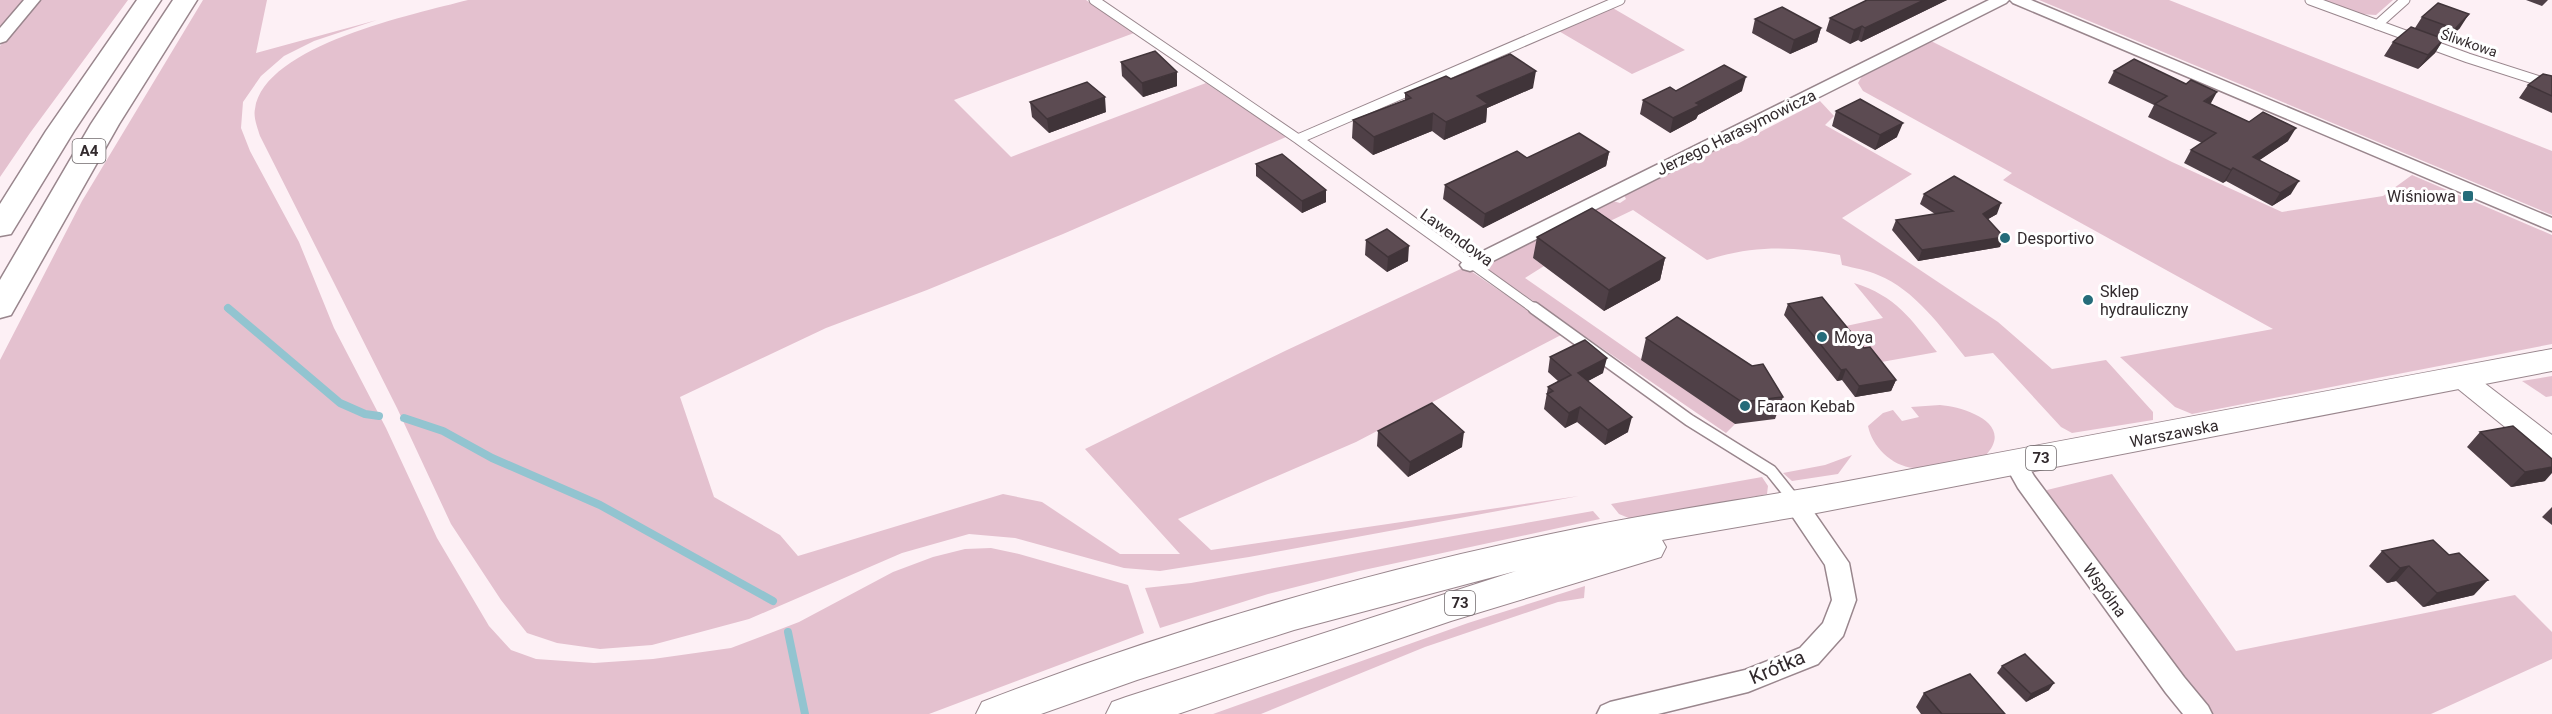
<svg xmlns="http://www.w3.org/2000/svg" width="2552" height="714" font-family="Roboto,sans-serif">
<rect width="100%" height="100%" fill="#fdf0f5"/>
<path fill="#e4c1cf" d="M0 0H27L0 31Z
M38 0H128L30 133 0 177V46Z
M203 0H267L256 53 377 20 314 41 284 56 261 76 243 102 241 128 250 151 299 242 334 328 386 428 437 538 489 626 511 650 536 659 594 663 653 659 731 648 799 622 893 572 933 557 965 549 991 548 1019 554 1128 585 1144 633 929 714H0V360L82 201Z
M468 0H1086L1134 33 954 100 1011 157 1206 83 1286 137 1063 234 927 290 826 328 680 397 714 497 780 535 798 556 1003 494 1042 502 1120 554H1180L1085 449 1287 350 1465 267 1563 334 1356 442 1178 519 1211 550 1579 496 1249 557 1160 571 1124 568 1015 538 969 534 902 553 749 619 652 645 600 649 557 643 527 633 501 600 451 524 397 408 260 136C258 129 253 117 255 109 264 45 415 14 468 0Z
M2039 0H2169L2552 151V215Z
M2321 0H2393L2376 15 2359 14Z
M1611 7 1685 50 1632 74 1557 30Z
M1931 41 2172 162 2282 212 2383 196 2412 175 2552 235V344L2192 414 2175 407 2120 357 2273 329 2003 180 2012 173 1863 91 1858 83 1862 76Z
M1820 101 1834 116 1825 125 1912 174 1842 218 1998 322 2052 369 2106 360 2153 412V420L2072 433 2061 427 1993 353 1965 357C1941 327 1915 290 1878 275 1867 270 1854 268 1842 265L1840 255C1794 246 1752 245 1707 260L1633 210 1533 258 1544 266 1525 278 1735 424 1726 433 1485 268V262L1609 200 1620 203 1626 199 1623 193 1723 142 1737 144Z
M1854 283C1896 296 1911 319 1937 352L1876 363 1846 326 1883 318Z
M2552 376V396L2546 397 2522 381Z
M1940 405C1965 407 2016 424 1985 456 1966 460 1932 470 1914 468 1891 466 1872 446 1868 426L1883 413 1893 410 1902 421 1919 417 1911 407Z
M1852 455 1838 474 1792 481 1783 473 1825 465Z
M2112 474 2236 651 2515 595 2552 632V659L2431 714H2210L2048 500 2047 490Z
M1762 477 1768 486 1767 494 1636 521 1619 514 1611 504Z
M1593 511 1600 519 1359 571 1268 594 1160 628 1145 588 1191 583Z
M1585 586 1584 598 1558 602 1425 647 1261 714H1213L1468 623Z"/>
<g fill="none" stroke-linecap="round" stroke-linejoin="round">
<path stroke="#92c4d0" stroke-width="6" d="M227 308 229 310"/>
<path stroke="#92c4d0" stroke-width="8" d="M228 308 340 403 365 414 379 416
M404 418 443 431 492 458 600 505 773 601
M788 632 805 714"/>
<defs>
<path id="service-far1" d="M1094 0 1298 139 1536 310
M2310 0 2468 58 2552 85
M2377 25 2405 0
M1298 139 1620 0"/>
<path id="service" d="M1534 308 1689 420 1771 471 1795 501"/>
<path id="minor" d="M24 0H40L6 41 0 43V28Z
M1989 0H2009L2006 3 1477 269 1470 271 1463 269 1460 265 1463 261Z
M2010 0H2031L2552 218V231L2013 3Z
M2015 455 2023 457 2034 476 2184 677 2208 706 2212 714H2183L2166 693 2018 488 2004 463 2007 457Z
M1796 495 1804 498 1849 563 1856 600 1843 636 1818 664 1748 692 1658 714H1597L1601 706 1610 702 1745 670 1800 648 1823 623 1832 600 1825 565 1784 504 1788 498Z"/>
<path id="tertiary" d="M2461 369 2470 372 2552 435V460L2542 457 2452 384 2448 378 2452 372Z"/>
<path id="primary" d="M2552 349V371L1796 517 1662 540 1666 547 1661 557 1451 621 1178 714H1106L1112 702 1126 697 1516 571 1294 630 1137 680 1041 714H976L982 702C1175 627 1378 569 1580 528 1668 510 1756 498 1843 482 2080 437 2316 393 2552 349Z"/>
<path id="motorway" d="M137 0H161L74 131 11 234 0 236V204L46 131Z
M173 0H197L119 124 11 315 0 318V280L91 124Z"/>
</defs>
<use href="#service-far1" stroke="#99868d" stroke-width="11"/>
<use href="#service" stroke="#99868d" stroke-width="14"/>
<use href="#minor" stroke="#99868d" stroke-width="3"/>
<use href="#tertiary" stroke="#99868d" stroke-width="2"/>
<use href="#primary" stroke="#99868d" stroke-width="2"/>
<use href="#motorway" stroke="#99868d" stroke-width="3"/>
<use href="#service-far1" stroke="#fff" stroke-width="9"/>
<use href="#service" stroke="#fff" stroke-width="11"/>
<use href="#minor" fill="#fff" fill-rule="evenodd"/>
<use href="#tertiary" fill="#fff" fill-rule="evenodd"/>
<use href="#primary" fill="#fff" fill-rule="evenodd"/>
<use href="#motorway" fill="#fff" fill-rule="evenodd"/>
</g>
<path fill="#4f4047" d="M1867 0H1947L1861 42 1858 40 1850 44 1826 31 1830 18Z
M2526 0H2548L2542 6Z
M2422 17 2460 28 2445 42 2442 41 2435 53 2418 69 2384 56 2393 42 2415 28Z
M1755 19 1821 28 1817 42 1790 54 1752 33Z
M1121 62 1177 86 1143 97 1122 76Z
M2114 71 2211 104 2288 141 2259 160 2291 194 2272 206 2226 181 2223 183 2184 163 2191 150 2202 143 2148 117 2154 105 2108 83Z
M2552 76V113L2519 98 2528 85Z
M1451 79 1533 88 1487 108 1486 122 1444 140 1432 131 1373 155 1352 138 1353 120 1405 100V93Z
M1676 91H1742L1698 115 1696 119 1670 133 1640 114 1643 100Z
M1030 102 1106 112 1049 133 1032 117Z
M1836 111 1897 137 1875 150 1832 126Z
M1609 152 1606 166 1483 228 1443 199 1445 185 1527 158Z
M1256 164 1326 190V202L1302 213 1256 176Z
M1924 194 1997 214 1988 219 2000 247 1918 261 1892 230 1896 220 1935 214 1920 204Z
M1537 237 1665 258 1660 280 1604 311 1533 258Z
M1366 240 1408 261 1387 272 1365 255Z
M1788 304 1864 348 1896 380 1891 391 1855 397 1842 380 1837 381 1784 315Z
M1646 338 1783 397 1775 419 1735 424 1641 360Z
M1550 357 1603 373 1588 381 1628 432 1605 445 1577 422 1565 428 1544 409 1548 387 1558 381 1548 372Z
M1378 431 1462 447 1408 477 1377 446Z
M2480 432 2545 481 2511 487 2467 447Z
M2552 507V525L2542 517Z
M2382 551 2474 595 2423 607 2396 581 2387 583 2369 566Z
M2002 666 2049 690 2026 702 1997 673Z
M1924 693 2005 714H1921L1916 707Z"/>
<path fill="#403439" d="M1924 0H1947L1861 42 1865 28Z
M2469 14 2460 28 2445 42 2455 29Z
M1862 26 1858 40 1850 44 1854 30Z
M1821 28 1817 42 1790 54 1794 40Z
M2444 39 2435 53 2418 69 2428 55Z
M1536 71 1533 88 1487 108 1486 122 1444 140 1446 122 1477 96Z
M1177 72V86L1143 97 1142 83Z
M1746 77 1742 91 1698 115 1696 119 1670 133 1673 118 1696 103Z
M2217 92 2210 105 2204 101Z
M1105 97 1106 112 1049 133 1047 119Z
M1433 113 1432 131 1373 155 1374 137Z
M1903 123 1897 137 1875 150 1880 135Z
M2296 128 2288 141 2245 170 2253 157Z
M1609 152 1606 166 1483 228 1485 214Z
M2233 168 2226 181 2223 183 2231 170Z
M2299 181 2291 194 2272 206 2280 193Z
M1326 190V202L1302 213V201Z
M2001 203 1997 214 1978 225 1983 214Z
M2004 237 2000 247 1918 261 1922 250Z
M1409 246 1408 261 1387 272 1388 257Z
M1665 258 1660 280 1604 311 1609 290Z
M1607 358 1603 373 1575 388 1578 373Z
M1846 369 1842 380 1837 381 1841 370Z
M1896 380 1891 391 1855 397 1859 386Z
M1580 407 1577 422 1565 428 1569 413Z
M1632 417 1628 432 1605 445 1608 430Z
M1464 432 1462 447 1408 477 1410 462Z
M2552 467V473L2545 481 2511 487 2525 472Z
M2409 566 2396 581 2387 583 2400 568Z
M2488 580 2474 595 2423 607 2437 593Z
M2054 683 2049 690 2026 702 2031 694Z"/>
<path fill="#5c4b52" stroke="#403439" stroke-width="1.5" d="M1867 0H1924L1865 28 1862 26 1854 30 1830 18Z
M2438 3 2469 14 2455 29 2422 17Z
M1782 7 1821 28 1794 40 1755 19Z
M2411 27 2444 39 2428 55 2393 42Z
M1155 51 1177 72 1142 83 1121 62Z
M1510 54 1536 71 1477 96 1488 104 1446 122 1433 113 1374 137 1353 120 1411 98 1405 93 1446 76 1451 79Z
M2134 59 2186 84 2191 80 2217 92 2204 101 2249 122 2263 112 2296 128 2253 157 2299 181 2280 193 2233 168 2231 170 2191 150 2216 133 2155 104 2167 96 2114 71Z
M1724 65 1746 77 1696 103 1700 105 1673 118 1643 100 1670 87 1676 91Z
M2543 74 2552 76V96L2528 85Z
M1087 82 1105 97 1047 119 1030 102Z
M1860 99 1903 123 1880 135 1836 111Z
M1579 133 1609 152 1485 214 1445 185 1517 151 1527 158Z
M1282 154 1326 190 1302 201 1256 164Z
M1954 176 2001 203 1983 214 2004 237 1922 250 1896 220 1953 211 1924 194Z
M1592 208 1665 258 1609 290 1537 237Z
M1387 229 1409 246 1388 257 1366 240Z
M1822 297 1864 348 1870 347 1896 380 1859 386 1846 369 1841 370 1788 304Z
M1677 317 1752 366 1763 364 1783 397 1742 402 1646 338Z
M1585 340 1607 358 1578 373 1632 417 1608 430 1580 407 1569 413 1547 394 1553 391 1548 387 1571 375 1550 357Z
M1432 403 1464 432 1410 462 1378 431Z
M2513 426 2552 459V467L2525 472 2480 432Z
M2433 540 2449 555 2459 553 2488 580 2437 593 2409 566 2400 568 2382 551Z
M2025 654 2054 683 2031 694 2002 666Z
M1970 674 2005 714H1942L1924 693Z"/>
<g fill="#256c7a" stroke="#fff" stroke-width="2">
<rect x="2462" y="190" width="12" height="12" rx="3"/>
<circle cx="2005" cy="238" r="6"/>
<circle cx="2088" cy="300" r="6"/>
<circle cx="1822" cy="337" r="6"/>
<circle cx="1745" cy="406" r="6"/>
</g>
<g text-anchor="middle" stroke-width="6" stroke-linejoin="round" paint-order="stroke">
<g font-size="14" fill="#322a2d" stroke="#fff">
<text transform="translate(2469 43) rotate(19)" y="5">Śliwkowa</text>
</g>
<g fill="#fff" stroke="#706a6c" stroke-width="1.5">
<rect x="72.5" y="139" width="33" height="24" rx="4.5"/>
<rect x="2026" y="446" width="30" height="24" rx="4.5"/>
<rect x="1445" y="591" width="30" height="24" rx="4.5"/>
</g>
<g font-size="15" font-weight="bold" fill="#322a2d">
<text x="89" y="156">A4</text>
<text x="2041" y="463">73</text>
<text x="1460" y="608">73</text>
</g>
<g font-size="16" fill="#322a2d" stroke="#fff">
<text transform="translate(1736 132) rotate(-26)" y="6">Jerzego Harasymowicza</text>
<text transform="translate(1457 237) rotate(36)" y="6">Lawendowa</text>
<text transform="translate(2174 433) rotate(-11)" y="6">Warszawska</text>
<text transform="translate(2105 590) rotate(54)" y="6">Wspólna</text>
</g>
<g font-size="16" fill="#322a2d" stroke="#fff" text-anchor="start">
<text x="2456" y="202" text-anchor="end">Wiśniowa</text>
<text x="2017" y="244">Desportivo</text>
<text x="2100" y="297">Sklep<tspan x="2100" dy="18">hydrauliczny</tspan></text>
<text x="1834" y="343">Moya</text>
<text x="1757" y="412">Faraon Kebab</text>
</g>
<g font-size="20" fill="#322a2d" stroke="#fff">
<text transform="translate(1777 667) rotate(-23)" y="7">Krótka</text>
</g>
</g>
</svg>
